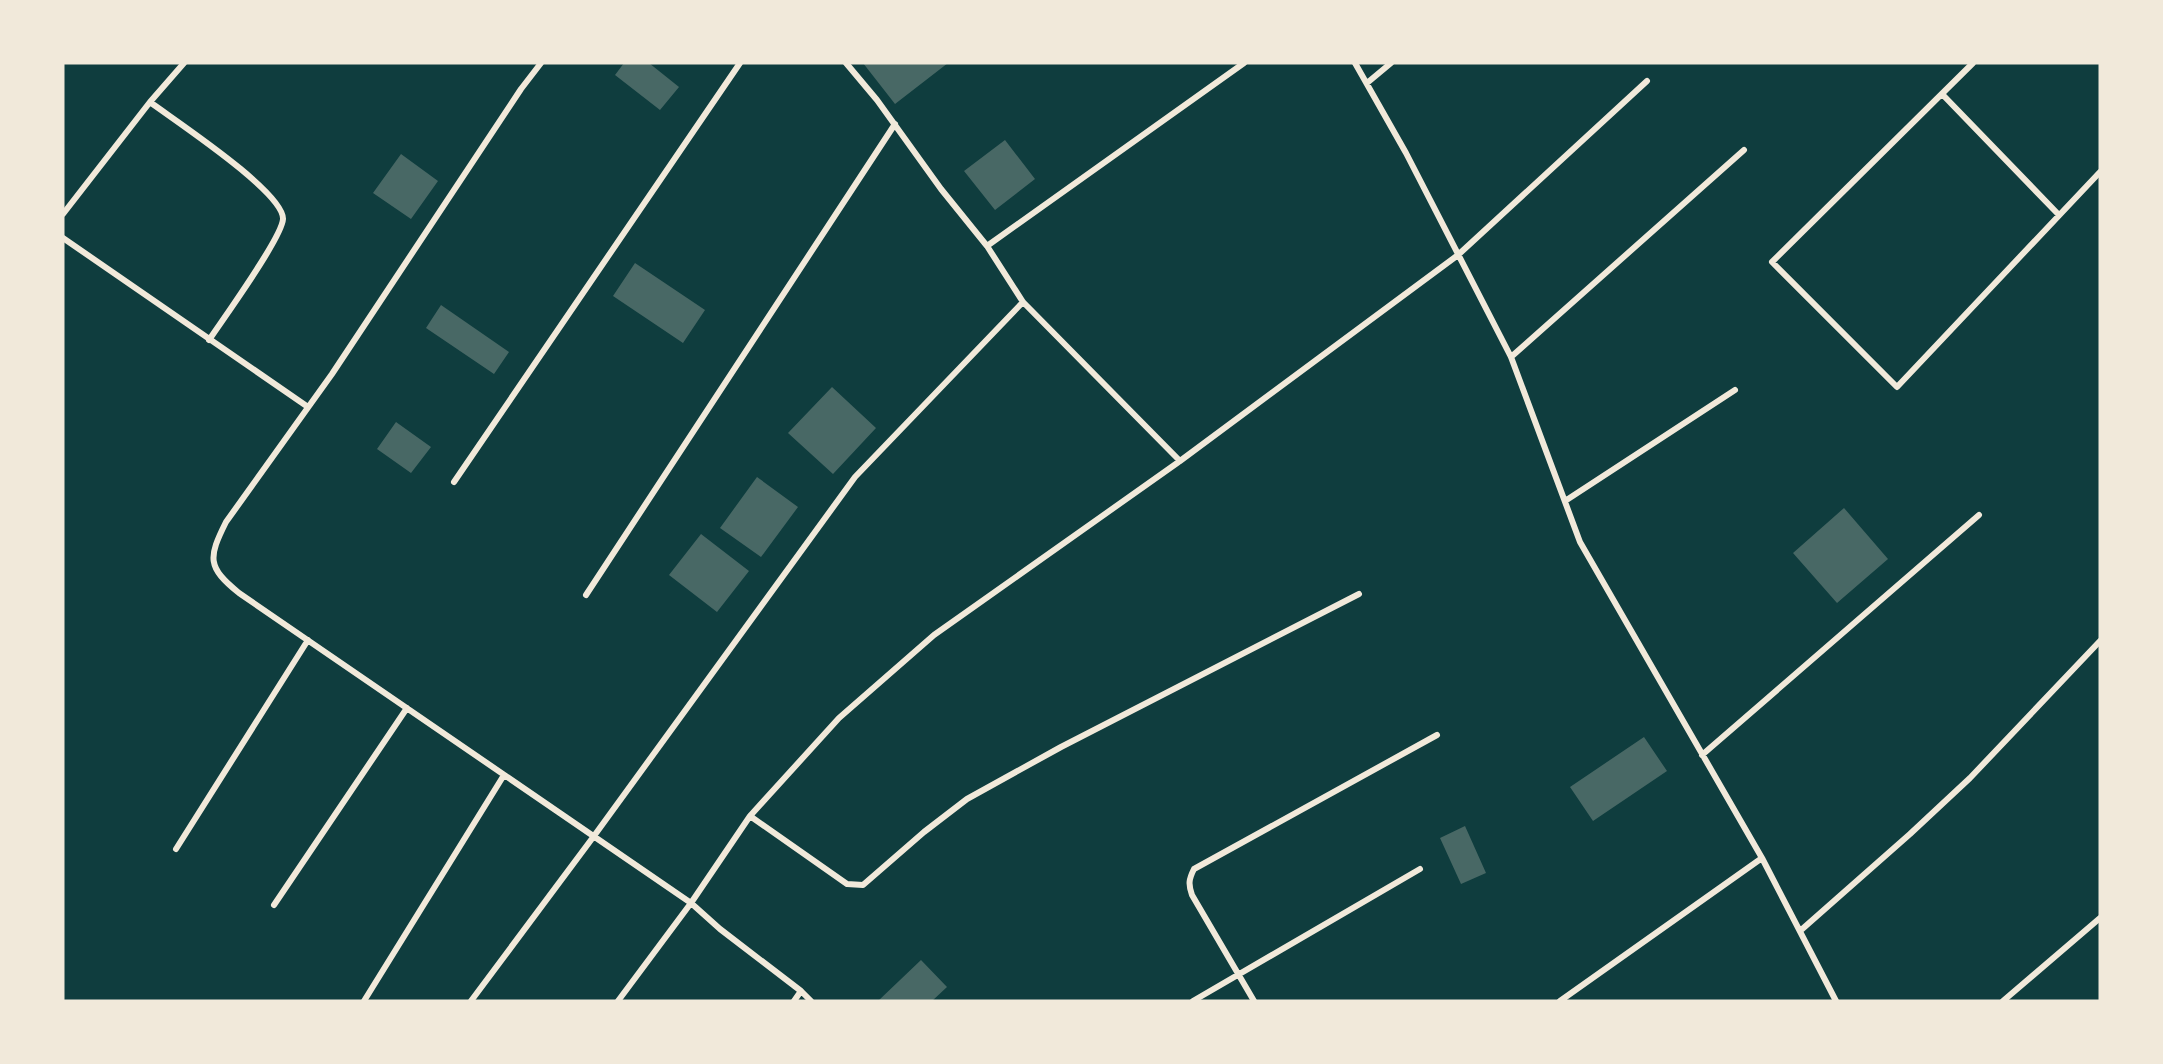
<svg xmlns="http://www.w3.org/2000/svg" width="2163" height="1064" font-family="'Roboto Serif',serif">
<rect width="100%" height="100%" fill="#0f3d3e"/>
<path fill="#486865" d="M624 63H649L679 87 660 110 615 75Z
M863 63H948L895 104Z
M1005 140 1035 179 995 210 964 171Z
M401 154 438 181 411 219 373 193Z
M635 263 705 310 683 343 613 296Z
M441 305 509 352 494 374 426 328Z
M832 387 876 428 833 474 788 433Z
M396 422 431 447 411 473 377 449Z
M757 477 798 507 761 557 720 528Z
M1844 508 1888 559 1837 603 1793 553Z
M701 534 749 571 717 612 669 575Z
M1644 737 1667 771 1593 821 1570 787Z
M1465 826 1486 873 1461 884 1440 838Z
M921 960 947 987 932 1001H878Z"/>
<g fill="none" stroke-linecap="round" stroke-linejoin="round">
<path stroke="#f1e9da" stroke-width="6" d="M541 63 521 89 332 374 226 522C208 558 207 567 239 593L691 903 720 929 801 991 811 1001
M846 63 877 100 941 189 987 246 1023 302 1180 461
M1355 63 1406 153 1511 357 1580 542 1762 858 1836 1001
M1973 63 1772 262 1897 387 2100 172
M1367 83 1391 63
M1942 94 2058 214
M150 102C174 120 284 192 283 219 282 238 223 319 209 340
M63 214 150 102 184 63
M63 238 308 407
M987 246 1244 63
M1511 357 1744 150
M454 482 740 63
M1565 501 1735 390
M586 595 895 124
M1702 755 1979 515
M750 816 847 884 863 885 924 832 967 799 1061 747 1359 594
M176 849 308 640
M274 905 407 708
M1800 931 1910 834 1970 778 2100 641
M364 1001 504 775
M471 1001 594 836 855 477 1023 302
M618 1001 691 903 750 816 839 718 934 635 1180 461 1458 255 1647 81
M794 1001 801 991
M1193 1001 1420 869
M1254 1001 1192 895C1188 884 1189 879 1194 869L1437 735
M1560 1001 1762 858
M2003 1001 2100 918"/>
</g>
<rect width="2163" height="1064" fill="none" stroke="#f1e9da" stroke-width="129"/>
</svg>
